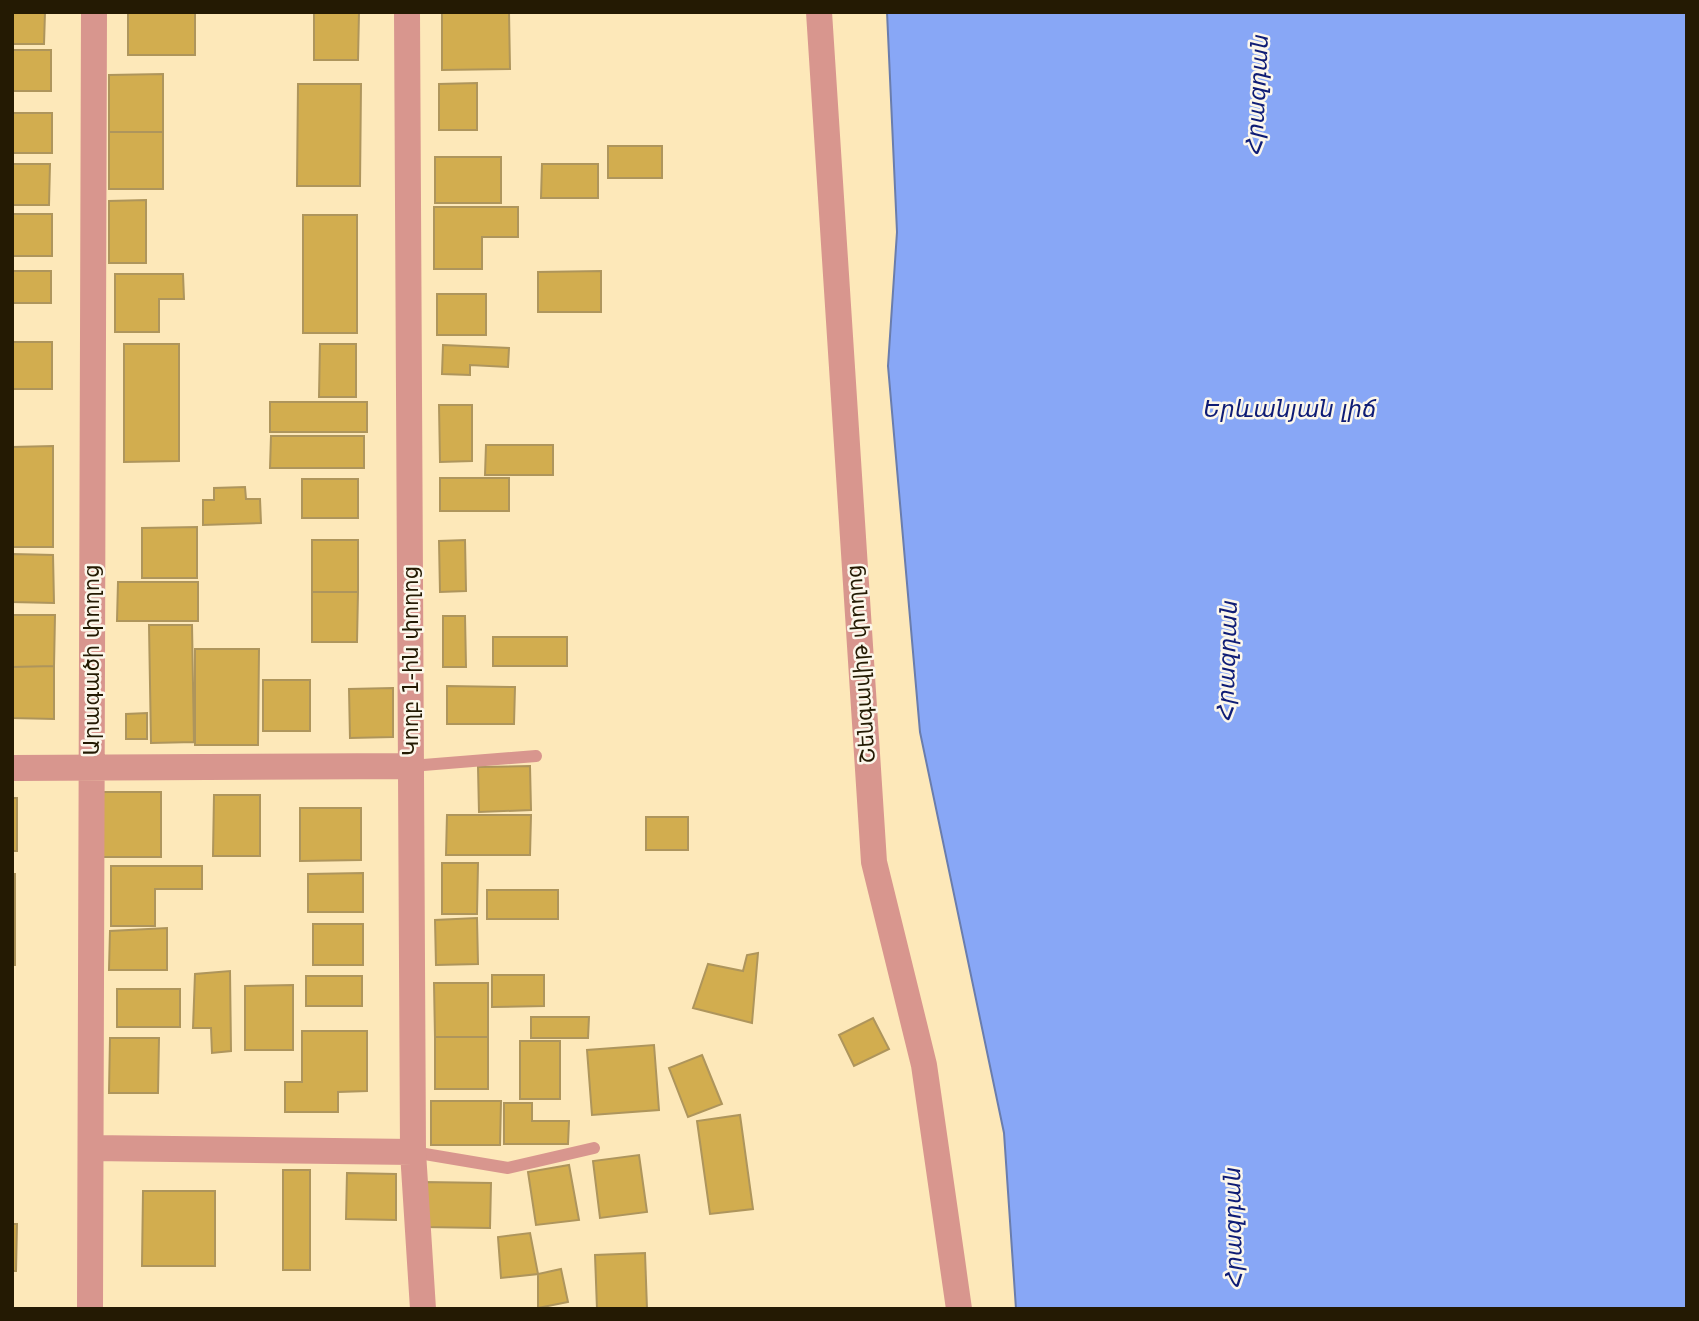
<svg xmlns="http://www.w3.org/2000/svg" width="1699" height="1321" font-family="'DejaVu Sans','Noto Sans Armenian',sans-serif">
<rect width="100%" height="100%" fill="#fde8b9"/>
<path fill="#88a7f6" stroke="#6a7dad" stroke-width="2" d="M887 12H1687V1309H1016L1004 1133 920 732 888 366 897 232Z"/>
<path fill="#d2ad4f" stroke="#ae955c" stroke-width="2" d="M12 12H45L44 44H12Z
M128 12H195V55H128Z
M314 12H359L358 60H314Z
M442 12H509L510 69 442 70Z
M12 50H51V91H12Z
M163 74V132H109V75Z
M477 83V130H439V84Z
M298 84H361L360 186H297Z
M12 113H52V153H12Z
M109 132H163V189H109Z
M608 146H662V178H608Z
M435 157H501V203H435Z
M12 164H50L49 205H12Z
M542 164H598V198H541Z
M146 200V263H109V201Z
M434 207H518V237H482V269H434Z
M12 214H52V256H12Z
M303 215H357V333H303Z
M12 271H51V303H12Z
M601 271V312H538V272Z
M115 274H183L184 299H159V332H115Z
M437 294H486V335H437Z
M12 342H52V389H12Z
M124 344H179V461L124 462Z
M320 344H356V397H319Z
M443 345 509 348 508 367 470 365V375L442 374Z
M270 402H367V432H270Z
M439 405H472V461L440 462Z
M271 436H364V468H270Z
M486 445H553V475H485Z
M53 446V547H12V447Z
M440 478H509V511H440Z
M302 479H358V518H302Z
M245 487 246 499H260L261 523 203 525V500H214V488Z
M197 527V578H142V528Z
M312 540H358V592H312Z
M465 540 466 591 440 592 439 541Z
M12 554 53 555 54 603 12 602Z
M118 582H198V621H117Z
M312 592H358L357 642H312Z
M12 615H55L54 666 12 667Z
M443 616H465L466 667H443Z
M149 625H192L194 742 151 743Z
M493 637H567V666H493Z
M195 649H259L258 745H195Z
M54 666V719L12 718V667Z
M263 680H310V731H263Z
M447 686 515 687 514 724H447Z
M393 688V737L350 738 349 689Z
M147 713V739H126V714Z
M530 766 531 810 479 812 478 767Z
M102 792H161V857H101Z
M214 795H260V856H213Z
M12 798H17V851H12Z
M300 808H361V860L300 861Z
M447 815H531L530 855H446Z
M646 817H688V850H646Z
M442 863H478L477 914H442Z
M111 866H202V889H155V926H111Z
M363 873V912H308V874Z
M12 874H15V965H12Z
M487 890H558V919H487Z
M477 918 478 964 436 965 435 920Z
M313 924H363V965H313Z
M167 928V970H109L110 931Z
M758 953 752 1023 693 1008 708 964 743 971 747 955Z
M230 971 231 1051 212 1053 211 1028H193L195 974Z
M492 975H544V1006L492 1007Z
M306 976H362V1006H306Z
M434 983H488V1037H435Z
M293 985V1050H245V986Z
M117 989H180V1027H117Z
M531 1017H589L588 1038H531Z
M873 1018 889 1049 854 1066 839 1035Z
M302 1031H367V1091L338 1092V1112H285V1082H302Z
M435 1037H488V1089H435Z
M110 1038H159L158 1093H109Z
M520 1041H560V1099H520Z
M654 1045 659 1110 592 1115 587 1050Z
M702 1055 722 1104 688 1117 669 1068Z
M431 1101H501L500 1145H431Z
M504 1103H532V1121H569L568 1144H504Z
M740 1115 753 1209 710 1214 697 1121Z
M639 1155 647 1212 600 1218 593 1161Z
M569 1165 579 1220 536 1225 528 1172Z
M283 1170H310V1270H283Z
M347 1173 396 1174V1220L346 1219Z
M424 1182 491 1183 490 1228 423 1227Z
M143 1191H215V1266H142Z
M12 1224H17L16 1271H12Z
M530 1233 538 1274 501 1278 498 1237Z
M645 1253 647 1309H597L595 1255Z
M561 1269 568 1302 538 1308V1274Z"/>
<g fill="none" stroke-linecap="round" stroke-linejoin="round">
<path stroke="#d8968e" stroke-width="12" d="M411 766 536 756
M413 1152 508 1168 594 1148"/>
<path stroke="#d8968e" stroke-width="26" d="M407 12 413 1152 423 1309
M819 12 874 862 924 1065 959 1309
M12 768 411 766
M91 1148 413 1152
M90 1309 94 12"/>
</g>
<g text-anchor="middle" stroke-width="5" stroke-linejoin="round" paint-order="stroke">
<g font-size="21" fill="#241a03" stroke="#fcf7eb">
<text transform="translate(92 660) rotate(-90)" y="7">Արագածի փողոց</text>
<text transform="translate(411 661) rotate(-90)" y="7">Կողբ 1-ին փողոց</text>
<text transform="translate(861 664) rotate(-94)" y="7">Շենգավիթ փողոց</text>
</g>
<g font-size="23" font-style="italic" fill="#0e1c75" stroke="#fcf7eb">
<text transform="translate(1257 94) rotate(-87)" y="8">Հրազդան</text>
<text x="1290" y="417">Երևանյան լիճ</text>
<text transform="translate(1227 660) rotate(-88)" y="8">Հրազդան</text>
<text transform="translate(1233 1227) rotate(-91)" y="8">Հրազդան</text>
</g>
</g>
<rect width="1699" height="1321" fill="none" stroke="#241a03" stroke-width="28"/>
</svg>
